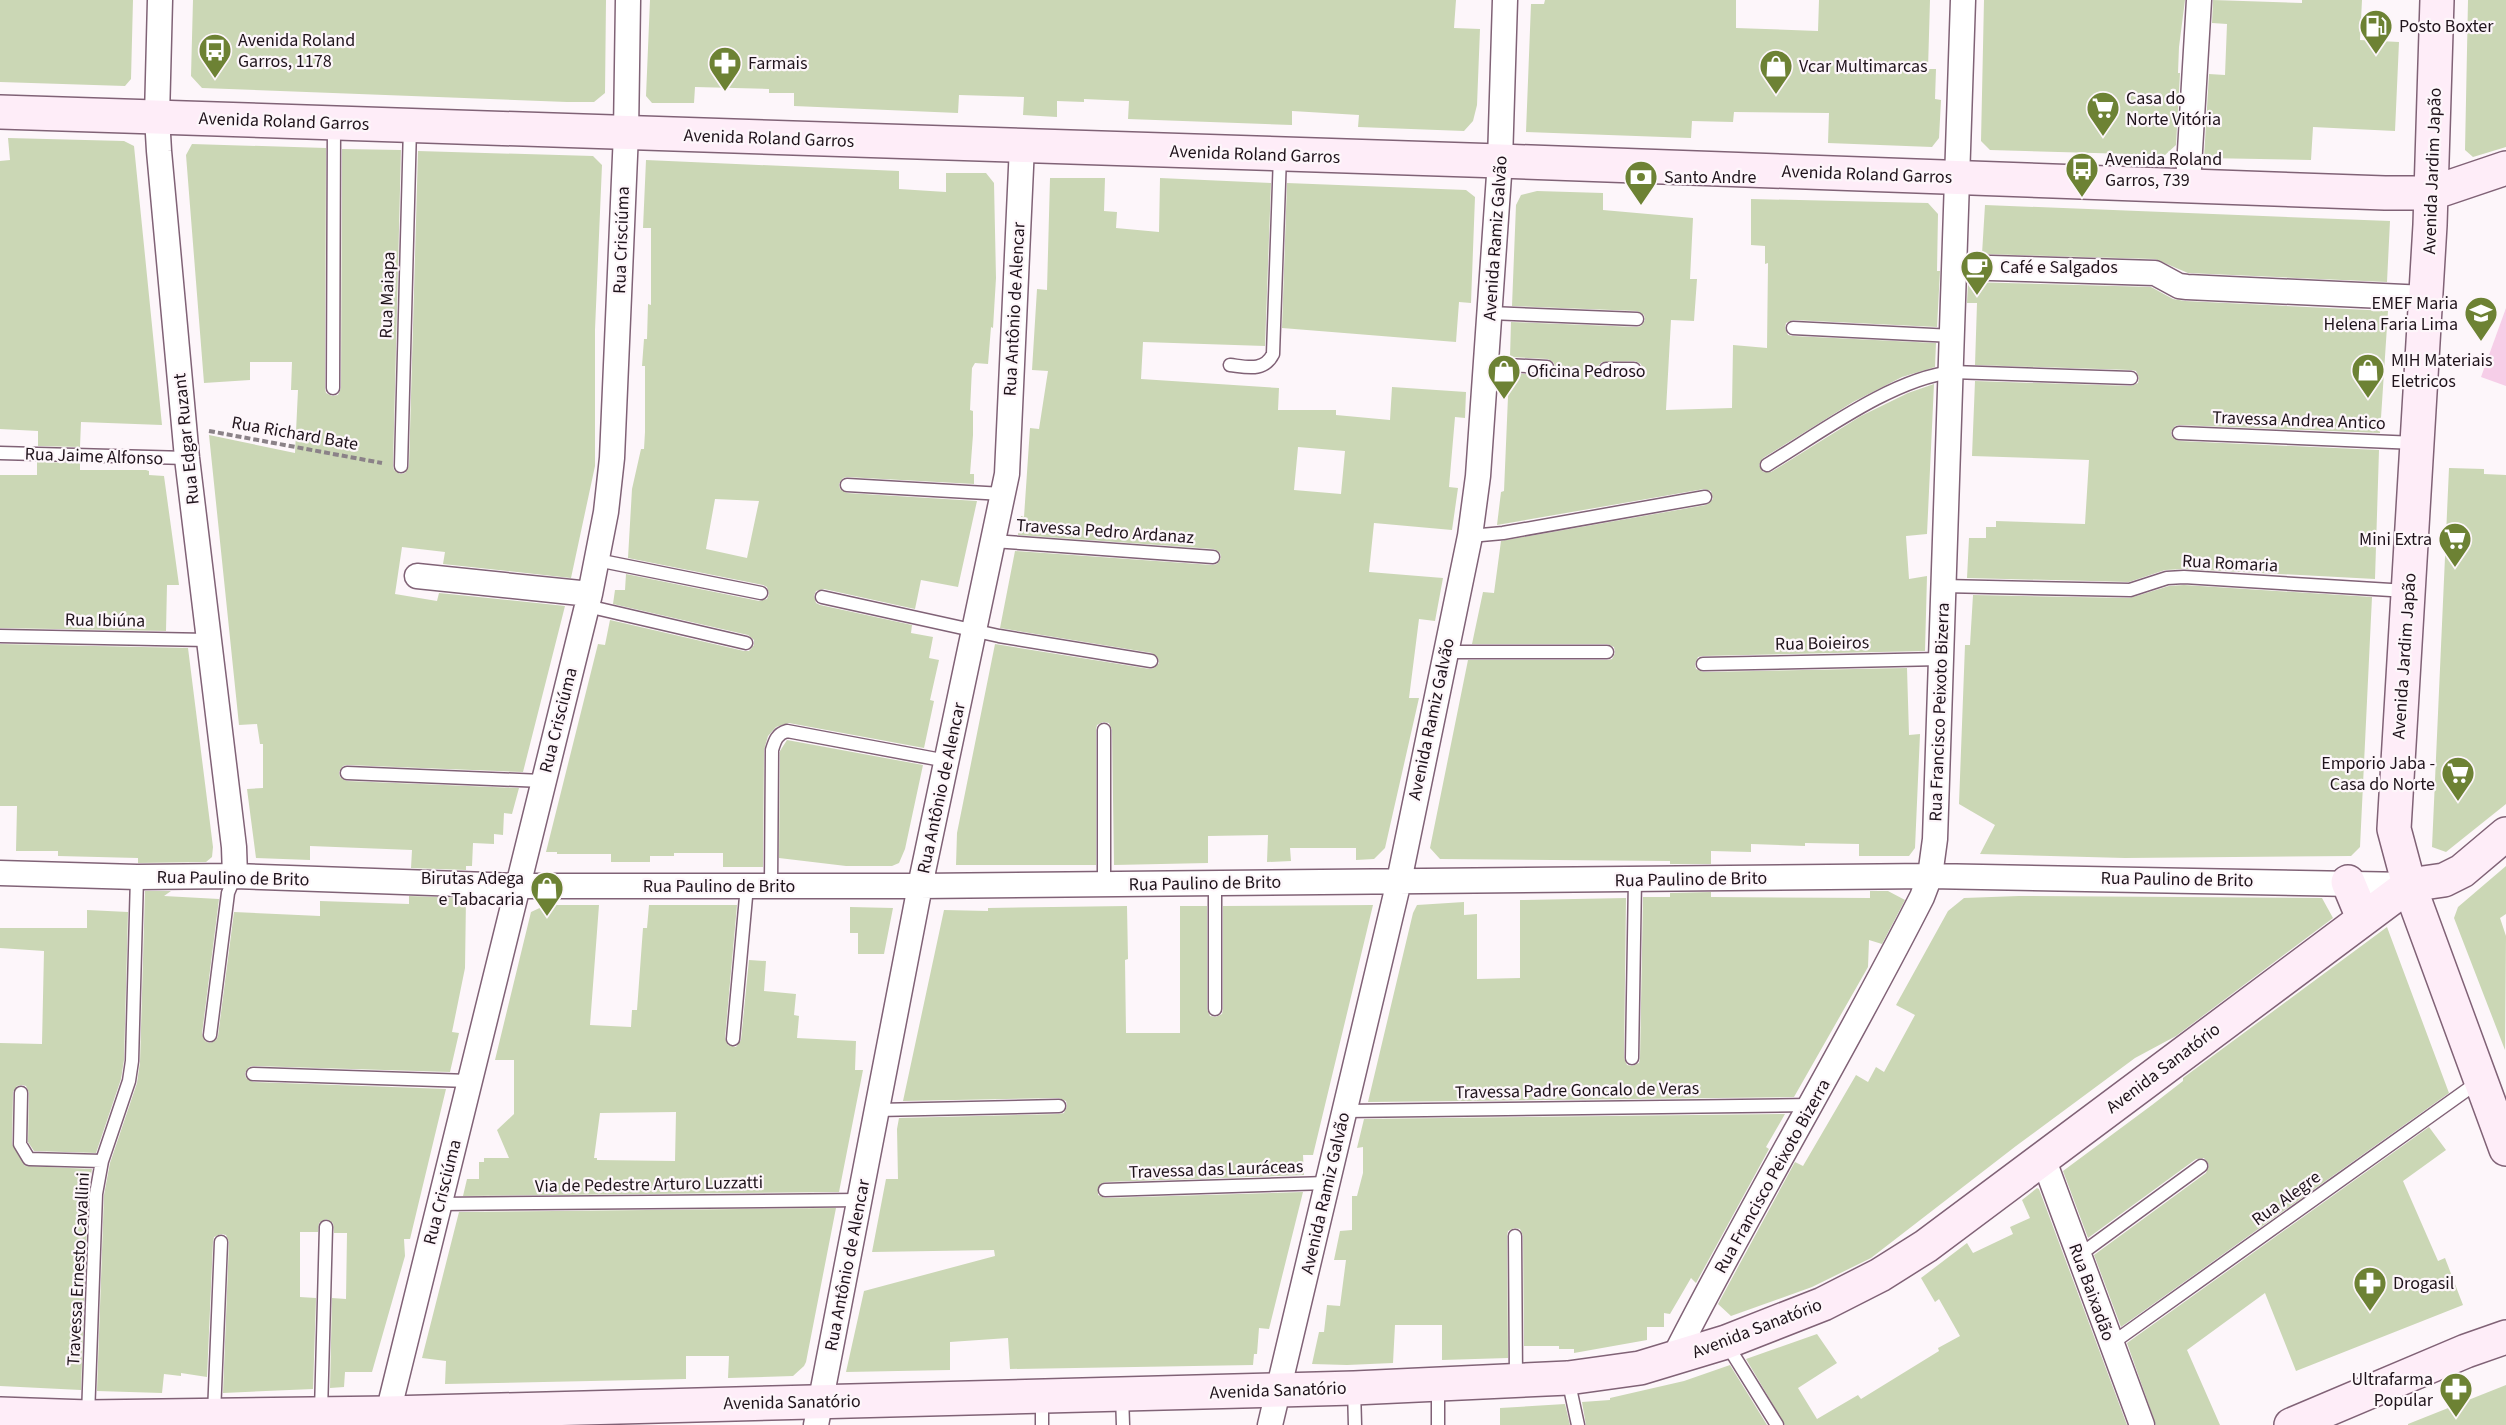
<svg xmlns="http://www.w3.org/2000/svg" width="2506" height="1425" font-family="'Source Sans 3',sans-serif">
<rect width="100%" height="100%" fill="#fdf6fa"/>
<path fill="#f6cee8" d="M2506 308V386L2481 377Z"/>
<path fill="#cbd7b5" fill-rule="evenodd" d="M0 0H133L131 79 125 86 0 82Z
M193 0H606L605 93 594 102H567L202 88 191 76Z
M650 0H1456L1454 28 1480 29 1477 105 1473 121 1464 131 1358 127 1359 115 1292 111V125L1128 119 1129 101 1084 99V102L1057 101V117L1023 115 1024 97 959 95 958 113 794 106V93H769V89L695 87 694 103H652L646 96Z
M1545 0H1736V28L1818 31 1819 0H1930L1928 69H1936L1935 99 1941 100 1939 138 1932 147 1828 143 1829 113 1734 112 1733 122 1692 121 1691 138 1526 132 1531 4H1544Z
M1984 0H2185L2179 47 2178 73H2180L2176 145 2165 155 1990 150 1981 141Z
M2213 0 2302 3V0H2362L2360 40 2399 42 2395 131 2313 127 2311 160 2204 158 2209 74 2225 75 2227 24 2212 23Z
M2468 0H2506V147L2473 157 2465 150Z
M8 138 124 141 134 146 162 425 81 422 80 447 38 446V431L0 429V161L10 160Z
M192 144 326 148 325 388 326 393 332 396 338 395 341 388 342 149 401 150 393 466 394 470 400 474 405 473 409 466 418 151 593 156 602 165 595 330V466L571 578 443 564 445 552 402 547 395 594 437 601 439 593 565 606 523 772 347 765 343 766 339 772 340 777 347 781 519 788 512 814 504 813 503 835 494 834V844L473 843 472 866H466V870L411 868 412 850 310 846V860L256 858 247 789 263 788V744H260L257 724 239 725 209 435 295 453 298 390H291L292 362H250V380L204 383 186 155Z
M646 160 899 171V189L946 192V173H986L994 183 996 278 993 328 991 327 988 364 975 363 972 368 970 410 973 411V435L970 474H974V484L847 477 843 478 839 484 840 489 847 493 977 501 958 587 921 580 915 609 824 589 816 591 814 596 816 603 820 605 912 625 911 633 933 637 929 658 939 660 930 700 934 701 924 748 789 723 776 727 768 736 764 750 763 867H723V853H674V856H650V862H611V854H557V852H546L598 644 605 645 610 620 744 651H749L754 645V640L748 635 613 604 615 590H625L626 574 759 601 767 599 769 594 767 587 763 585 628 558 632 489 641 449H644L645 432V366H642L644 339H647L648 304 651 305V228H643ZM715 499 759 501 747 558 706 549Z
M1050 178H1105L1104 211 1117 212 1116 228 1159 232 1160 178 1271 183 1265 346 1143 342 1141 379 1279 388 1278 410H1336V415L1390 420 1392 387 1466 392 1465 418 1455 417 1449 487 1458 488 1452 530 1374 523 1369 572 1443 578 1435 621 1419 619 1409 698H1419L1385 848 1374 859 1356 860V848H1290L1291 861 1267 862 1268 835 1208 836V863L1114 865 1112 730 1109 723 1103 722 1097 725 1096 730V865H956L957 833 995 644 1150 669 1154 668 1159 663 1158 658 1152 653 1000 628 1015 551 1212 565 1217 564 1221 558 1220 553 1214 549 1018 535 1021 516 1024 517 1030 428 1039 429 1048 371 1032 370 1037 289 1047 290ZM1298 447 1345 451 1341 494 1294 490Z
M1287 183 1466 190 1475 197 1471 303 1459 302 1456 342 1282 328Z
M1537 191 1603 193V210L1693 218 1690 279H1697L1694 321 1671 320 1666 410 1732 408 1733 345 1767 348 1768 263 1765 264V246L1751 245V199L1928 203 1938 214 1937 271H1940L1937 327 1793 320 1786 323 1785 328 1788 335 1793 336 1936 343 1935 367 1902 377 1853 402 1763 458 1759 465 1763 472H1771L1861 416 1908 393 1934 384 1927 534 1906 536 1909 579 1927 576 1925 651 1703 656 1698 657 1695 664 1696 669 1703 672 1907 668 1909 735 1920 734 1915 848 1909 856H1859V844L1805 843V846L1751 844V852L1711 851V864H1670V861L1440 859 1430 848 1468 660H1607L1612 659 1615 653 1614 647 1607 644H1472L1483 592 1494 593 1501 541 1706 505 1713 499 1711 491 1704 489 1497 525 1501 492 1504 491 1509 373 1547 375 1551 374 1555 368 1554 363 1548 359 1510 357 1511 322 1637 327 1641 326 1645 320 1644 315 1637 311 1512 306 1516 205 1521 195ZM1635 361 1641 364 1642 368 1638 376 1606 377 1599 373V365L1602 362Z
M1985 205 2390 221 2387 282 2188 273 2155 259 1982 254Z
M1968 282 2151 287 2173 299 2185 301 2388 311 2380 433 2179 425 2175 426 2171 432 2172 437 2179 441 2379 450 2375 579 2184 569 2165 570 2129 582 1967 578 1969 538H1986V527H1996V521L2085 524 2089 460 1972 456 1975 381 2131 386 2138 383 2139 378 2136 371 2131 370 1975 365 1977 303H1967Z
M37 462 80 463V470H146L149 471V475L164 476 179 585H167L166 631 0 628V475H37Z
M2449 468 2484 469V474L2506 475V804L2446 852 2432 847Z
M2184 585 2372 597 2360 847 2351 856 2125 858 1980 854 1995 825 1959 804 1965 645H1970L1973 595 2130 598 2169 586Z
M0 644 188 648 213 847 212 857 206 862 138 863V858L58 856V851H16L17 806H0Z
M787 740 923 765 905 849 899 863 892 866H846L779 858 780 751Z
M2506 866V914L2500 918 2506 936 2505 1050 2454 918 2458 907Z
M145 891H171L164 896 219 899 202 1034 205 1041 210 1043 216 1040 218 1036 234 912 320 916V901L409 904V896L466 898 465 968 452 1032 459 1033 450 1072 253 1066 249 1067 245 1073 246 1078 253 1082 446 1089 410 1239H404L405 1256 372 1372H345L344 1387 330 1388 332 1298 346 1299 347 1233H334L333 1223 326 1219 319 1223 318 1232H300V1297L316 1298 313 1389 223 1393 229 1242 226 1235 221 1234 214 1237 213 1242 207 1377 181 1373V1376L164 1374 162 1393 97 1391 104 1195 110 1163 137 1083 140 1062Z
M1870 891H1888L1905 900 1882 944 1869 940 1868 967 1794 1097 1368 1102 1413 913 1417 905 1464 902V915L1477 914V979L1520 978V900L1626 898 1624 1058 1627 1065 1632 1066 1639 1063 1640 1058 1643 897H1670V893L1711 892V897L1870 898Z
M2019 896 2322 898 2333 918 2176 1036 2135 1058 2016 1146 1871 1258 1812 1287 1731 1316 1718 1304 1795 1162 1803 1166 1856 1075 1868 1082 1876 1067 1884 1072 1915 1015 1896 1005 1948 911 1964 898Z
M546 905H599L590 1025 631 1027 632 1010H637L643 928H647L649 905H737L725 1038 728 1045 736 1047 741 1040 749 960 766 961 764 991 796 994 794 1015 799 1016 797 1038 856 1041 855 1070H863L839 1192 463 1196 467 1179H479V1162H484V1158H509L497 1130 514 1114V1060H495L531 912ZM676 1112 675 1161 597 1160V1158H594L600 1113Z
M1373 905 1313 1155H1303L1304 1175 1105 1182 1098 1187V1195L1105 1198 1303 1192 1269 1329 1259 1328 1257 1354H1254L1253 1365 1010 1369 1008 1338 950 1342V1370L846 1372 864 1291 995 1256 994 1250 872 1252 886 1179H898L897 1129 899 1118 1059 1114 1064 1113 1067 1106 1066 1101 1059 1098 903 1101 944 910 988 911V908L1127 906 1128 959 1125 960 1126 1033H1180V906H1207V1009L1210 1016 1216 1017 1222 1014 1223 1009V906Z
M850 907 893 908 884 954H858V933H850Z
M87 910 128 912 124 1060 121 1079 96 1153 34 1151 28 1142 29 1093 26 1086 22 1085 17 1086 13 1092 12 1144 25 1166 92 1169 88 1194 81 1390 0 1386V1043L42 1044 44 951 0 948V928H87Z
M2387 927 2449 1093 2121 1327 2094 1255 2206 1173 2209 1165 2204 1158 2196 1159 2088 1238 2063 1171 2152 1105 2183 1081V1078Z
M1785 1114 1766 1147 1769 1149 1696 1283 1691 1278 1670 1314 1664 1313V1327H1647V1340L1574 1353V1349H1559V1346H1524L1523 1236 1520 1229 1514 1228 1508 1231 1507 1236 1508 1358 1442 1360V1325H1395L1393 1363 1347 1365 1312 1364 1319 1332H1324L1327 1305 1340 1306 1346 1260H1334L1340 1231 1352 1230V1196H1357L1363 1173V1147L1357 1148 1364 1119Z
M2429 1127 2446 1150 2403 1181 2438 1261 2445 1258 2463 1305 2296 1371 2265 1293 2187 1350 2220 1425H2156L2127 1343Z
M2037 1188 2039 1189 2127 1425H1785L1746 1359 1817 1334 1837 1363 1798 1388 1817 1419 1858 1395 1861 1399 1939 1351 1938 1348 1960 1336 1939 1299 1935 1302 1921 1278 1967 1243 1973 1253 2013 1234 2010 1227 2030 1218 2022 1200Z
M836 1208 806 1362 804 1366 793 1376 728 1378 729 1356H686V1379L445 1384 446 1361 422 1358 459 1212Z
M1730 1365 1767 1425H1586L1582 1402 1610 1400V1398L1684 1381Z
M2506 1385V1425H2408V1424Z
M1565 1404 1570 1425H1500V1408Z"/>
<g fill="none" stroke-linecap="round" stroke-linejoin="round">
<defs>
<path id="lane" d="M1490 313 1637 319
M1793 328 1953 336
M1486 364 1547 367
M1230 365C1247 367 1264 372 1273 354L1280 155
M1606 369H1634
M333 388 334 124
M2179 433 2416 443
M0 453 187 458
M1767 465C1820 433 1892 379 1952 372L2131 378
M401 466 410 127
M847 485 1003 494
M1470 536 1503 533 1705 497
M993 541 1213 557
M597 560 761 593
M1943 586 2130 590 2167 578 2184 577 2407 591
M822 597 999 636 1151 661
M587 606 746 643
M0 636 208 640
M1445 652H1607
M1703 664 1941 659
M1104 730V884
M347 773 542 781
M1215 883V1009
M771 886 772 750C775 740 777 734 787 731L947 761
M210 1035 228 893 235 876
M733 1039 747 886
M1632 1058 1635 879
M253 1074 469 1081
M21 1093 20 1144 29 1159 102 1161
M877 1110 1059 1106
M1344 1111 1811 1105
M1105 1190 1327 1183
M439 1204 860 1200
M1515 1236 1516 1379
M2078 1256 2201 1166
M1726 1343 1777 1425
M2111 1344 2478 1082
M1568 1379 1578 1425
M1354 1389 1355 1425
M1122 1395 1123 1425
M1042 1396V1425
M321 1412 326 1227
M214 1414 221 1242
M88 1416 96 1194 102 1161 129 1081 132 1061 137 877
M1438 1425V1385"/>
<path id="street" d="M160 0 157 117 159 151 187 458 234 847 235 876
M2188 184 2199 0
M1956 267 2155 273 2179 286 2187 287 2426 298
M417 576 590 594
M0 873 137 877 235 876 516 886H920L1930 876 2409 885
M2043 1158 2142 1425
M1673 1359C1752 1203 1843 1053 1922 897L1930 876 1935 839 1963 0
M385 1425 590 594 606 512 612 458 626 133 628 0
M816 1425 920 886 1007 474 1022 146
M1270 1425 1399 881 1470 536 1478 476 1500 161 1505 0"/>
<path id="secondary" d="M2437 0 2430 225 2394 829 2409 885 2506 1149
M0 112 1500 161 2385 193H2432L2506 168
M2348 882 2363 918
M0 1414 88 1417 388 1413 1354 1388 1568 1378 1640 1368 1726 1342 1823 1304 1880 1275 1926 1246 2409 885 2444 880 2462 871 2506 834
M2291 1425 2466 1351 2506 1337"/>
</defs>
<use href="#lane" stroke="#806276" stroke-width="15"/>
<use href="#street" stroke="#806276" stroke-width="27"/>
<use href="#secondary" stroke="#806276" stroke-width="36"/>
<path stroke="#8b8288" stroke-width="4" stroke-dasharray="6 3" stroke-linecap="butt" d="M209 431 382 463"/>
<use href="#lane" stroke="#fff" stroke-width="12"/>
<use href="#street" stroke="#fff" stroke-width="24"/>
<use href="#secondary" stroke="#feedf8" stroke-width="33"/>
</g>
<defs>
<symbol id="fuel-pin" viewBox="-11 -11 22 30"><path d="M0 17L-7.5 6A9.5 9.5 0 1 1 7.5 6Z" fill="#6d8234" stroke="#fdf6fa"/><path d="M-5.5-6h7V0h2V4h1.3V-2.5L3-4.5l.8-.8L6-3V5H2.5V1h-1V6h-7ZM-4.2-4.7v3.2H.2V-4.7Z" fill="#fff"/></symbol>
<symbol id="bus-pin" viewBox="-11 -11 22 30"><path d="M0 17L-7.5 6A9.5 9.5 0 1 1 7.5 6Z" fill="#6d8234" stroke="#fdf6fa"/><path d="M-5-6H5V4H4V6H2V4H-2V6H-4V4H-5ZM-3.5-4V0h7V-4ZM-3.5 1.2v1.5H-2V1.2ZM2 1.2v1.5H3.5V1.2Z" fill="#fff"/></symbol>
<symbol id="pharmacy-pin" viewBox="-11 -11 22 30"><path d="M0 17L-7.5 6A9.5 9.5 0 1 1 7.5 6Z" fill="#6d8234" stroke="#fdf6fa"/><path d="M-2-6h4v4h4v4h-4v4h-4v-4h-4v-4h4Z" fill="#fff"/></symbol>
<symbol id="shop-pin" viewBox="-11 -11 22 30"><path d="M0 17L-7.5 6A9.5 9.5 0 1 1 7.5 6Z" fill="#6d8234" stroke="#fdf6fa"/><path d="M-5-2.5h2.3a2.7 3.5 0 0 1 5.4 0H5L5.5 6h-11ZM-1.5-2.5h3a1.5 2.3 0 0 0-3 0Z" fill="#fff"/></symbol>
<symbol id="supermarket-pin" viewBox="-11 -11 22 30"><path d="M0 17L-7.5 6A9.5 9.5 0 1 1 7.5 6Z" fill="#6d8234" stroke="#fdf6fa"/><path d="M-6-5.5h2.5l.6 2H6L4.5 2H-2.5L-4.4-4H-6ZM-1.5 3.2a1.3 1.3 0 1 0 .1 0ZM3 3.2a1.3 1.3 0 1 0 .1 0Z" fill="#fff"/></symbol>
<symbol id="bank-pin" viewBox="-11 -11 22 30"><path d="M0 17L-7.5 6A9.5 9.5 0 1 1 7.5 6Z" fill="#6d8234" stroke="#fdf6fa"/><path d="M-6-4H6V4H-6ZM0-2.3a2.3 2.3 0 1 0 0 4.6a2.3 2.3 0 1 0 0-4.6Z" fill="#fff"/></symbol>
<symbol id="cafe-pin" viewBox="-11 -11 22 30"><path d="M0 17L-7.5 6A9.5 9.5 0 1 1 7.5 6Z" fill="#6d8234" stroke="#fdf6fa"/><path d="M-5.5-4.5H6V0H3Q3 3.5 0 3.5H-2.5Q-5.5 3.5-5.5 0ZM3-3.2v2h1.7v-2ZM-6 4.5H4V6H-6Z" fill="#fff"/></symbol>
<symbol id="school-pin" viewBox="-11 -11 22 30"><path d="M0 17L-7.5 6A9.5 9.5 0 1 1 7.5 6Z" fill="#6d8234" stroke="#fdf6fa"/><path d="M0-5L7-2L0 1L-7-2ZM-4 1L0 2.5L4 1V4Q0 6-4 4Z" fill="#fff"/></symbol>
</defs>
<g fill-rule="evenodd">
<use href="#fuel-pin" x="2357" y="7" width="38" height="52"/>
<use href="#bus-pin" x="196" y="31" width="38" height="52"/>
<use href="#pharmacy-pin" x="706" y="44" width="38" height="52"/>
<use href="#shop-pin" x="1757" y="47" width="38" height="52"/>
<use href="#supermarket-pin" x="2084" y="89" width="38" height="52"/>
<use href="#bus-pin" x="2063" y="150" width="38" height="52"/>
<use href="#bank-pin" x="1622" y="158" width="38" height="52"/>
<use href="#cafe-pin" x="1958" y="248" width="38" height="52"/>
<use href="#school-pin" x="2462" y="294" width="38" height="52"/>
<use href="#shop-pin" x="2349" y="351" width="38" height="52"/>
<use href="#shop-pin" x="1485" y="352" width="38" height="52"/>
<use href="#supermarket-pin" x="2436" y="520" width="38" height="52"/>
<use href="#supermarket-pin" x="2439" y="754" width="38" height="52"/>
<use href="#shop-pin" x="528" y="869" width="38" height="52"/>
<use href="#pharmacy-pin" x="2351" y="1264" width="38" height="52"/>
<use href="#pharmacy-pin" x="2437" y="1370" width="38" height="52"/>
</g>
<g text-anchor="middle" stroke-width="4.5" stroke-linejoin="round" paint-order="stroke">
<g font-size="18" fill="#1f131b" stroke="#fdf6fa" text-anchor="start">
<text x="2399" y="32">Posto Boxter</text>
<text x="238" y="46">Avenida Roland<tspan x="238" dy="21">Garros, 1178</tspan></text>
<text x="748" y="69">Farmais</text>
<text x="1799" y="72">Vcar Multimarcas</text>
<text x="2126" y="104">Casa do<tspan x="2126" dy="21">Norte Vitória</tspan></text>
<text x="2105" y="165">Avenida Roland<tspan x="2105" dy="21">Garros, 739</tspan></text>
<text x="1664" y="183">Santo Andre</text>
<text x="2000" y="273">Café e Salgados</text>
<text x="2458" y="309" text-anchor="end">EMEF Maria<tspan x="2458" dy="21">Helena Faria Lima</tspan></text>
<text x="2391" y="366">MIH Materiais<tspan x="2391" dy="21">Eletricos</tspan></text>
<text x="1527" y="377">Oficina Pedroso</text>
<text x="2432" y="545" text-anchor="end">Mini Extra</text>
<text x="2435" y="769" text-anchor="end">Emporio Jaba -<tspan x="2435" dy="21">Casa do Norte</tspan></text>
<text x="524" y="884" text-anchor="end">Birutas Adega<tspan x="524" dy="21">e Tabacaria</tspan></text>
<text x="2393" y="1289">Drogasil</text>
<text x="2433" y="1385" text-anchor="end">Ultrafarma<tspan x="2433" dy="21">Popular</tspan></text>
</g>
<g font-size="18" fill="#1f131b" stroke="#fdf6fa">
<text transform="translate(284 121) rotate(2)" y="6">Avenida Roland Garros</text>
<text transform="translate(769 138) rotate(2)" y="6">Avenida Roland Garros</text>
<text transform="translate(1255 154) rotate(2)" y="6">Avenida Roland Garros</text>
<text transform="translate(2432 171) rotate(-88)" y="6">Avenida Jardim Japão</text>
<text transform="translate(1867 174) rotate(2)" y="6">Avenida Roland Garros</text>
<text transform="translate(1495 238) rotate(-86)" y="6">Avenida Ramiz Galvão</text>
<text transform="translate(621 240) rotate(-88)" y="6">Rua Crisciúma</text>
<text transform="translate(387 295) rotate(-88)" y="6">Rua Maiapa</text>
<text transform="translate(1014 309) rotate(-87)" y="6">Rua Antônio de Alencar</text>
<text transform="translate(2299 420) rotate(2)" y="6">Travessa Andrea Antico</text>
<text transform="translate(295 433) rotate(10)" y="6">Rua Richard Bate</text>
<text transform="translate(186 439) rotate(-96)" y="6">Rua Edgar Ruzant</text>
<text transform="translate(94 456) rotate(2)" y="6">Rua Jaime Alfonso</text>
<text transform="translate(1105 531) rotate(4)" y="6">Travessa Pedro Ardanaz</text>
<text transform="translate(2230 563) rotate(3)" y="6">Rua Romaria</text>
<text transform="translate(105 620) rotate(1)" y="6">Rua Ibiúna</text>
<text transform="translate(1822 643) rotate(-1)" y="6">Rua Boieiros</text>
<text transform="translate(2404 656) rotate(-86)" y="6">Avenida Jardim Japão</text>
<text transform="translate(1939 712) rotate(-88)" y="6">Rua Francisco Peixoto Bizerra</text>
<text transform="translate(1431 719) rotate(-78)" y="6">Avenida Ramiz Galvão</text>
<text transform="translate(558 720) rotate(-76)" y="6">Rua Crisciúma</text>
<text transform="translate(941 788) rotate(-78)" y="6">Rua Antônio de Alencar</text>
<text transform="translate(233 878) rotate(1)" y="6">Rua Paulino de Brito</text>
<text transform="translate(1691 879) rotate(-1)" y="6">Rua Paulino de Brito</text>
<text transform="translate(2177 879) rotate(1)" y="6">Rua Paulino de Brito</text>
<text transform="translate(1205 883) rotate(-1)" y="6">Rua Paulino de Brito</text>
<text x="719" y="892">Rua Paulino de Brito</text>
<text transform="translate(2163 1068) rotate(-37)" y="6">Avenida Sanatório</text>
<text transform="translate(1577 1090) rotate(-1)" y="6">Travessa Padre Goncalo de Veras</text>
<text transform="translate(1216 1169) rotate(-2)" y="6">Travessa das Lauráceas</text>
<text transform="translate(1772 1176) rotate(-61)" y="6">Rua Francisco Peixoto Bizerra</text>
<text transform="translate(649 1184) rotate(-1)" y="6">Via de Pedestre Arturo Luzzatti</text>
<text transform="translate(442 1192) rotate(-76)" y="6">Rua Crisciúma</text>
<text transform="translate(1325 1193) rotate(-77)" y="6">Avenida Ramiz Galvão</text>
<text transform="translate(2286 1198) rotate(-36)" y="6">Rua Alegre</text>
<text transform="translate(847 1265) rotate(-79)" y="6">Rua Antônio de Alencar</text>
<text transform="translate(78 1269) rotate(-87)" y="6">Travessa Ernesto Cavallini</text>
<text transform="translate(2092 1292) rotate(70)" y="6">Rua Baixadão</text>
<text transform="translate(1757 1328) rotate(-21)" y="6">Avenida Sanatório</text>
<text transform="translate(1278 1390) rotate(-2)" y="6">Avenida Sanatório</text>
<text transform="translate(792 1402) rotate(-1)" y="6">Avenida Sanatório</text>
</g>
</g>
</svg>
